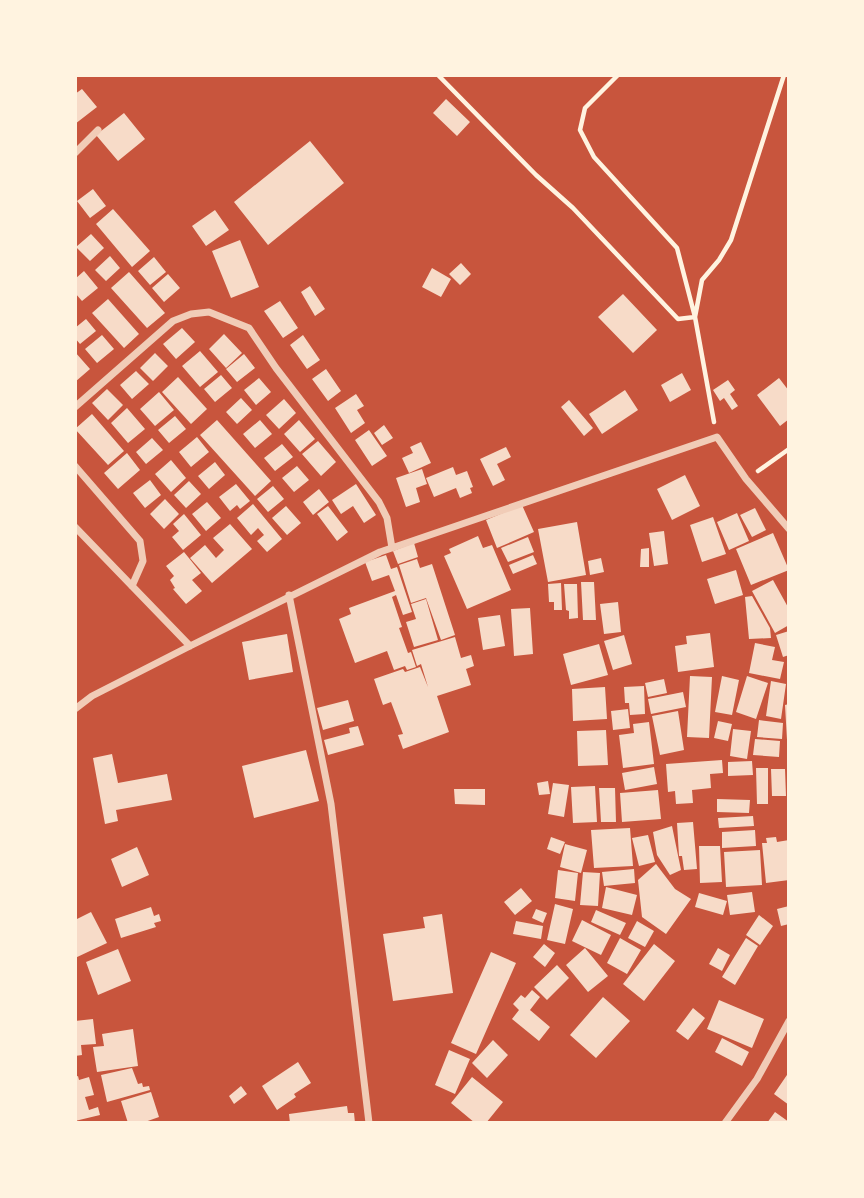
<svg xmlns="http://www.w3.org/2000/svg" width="864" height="1198" font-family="'Work Sans',sans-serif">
<rect width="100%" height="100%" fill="#c8553d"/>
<path fill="#f7dbc8" d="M82 89 97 107 75 124V94Z
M446 99 470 122 457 136 433 113Z
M124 113 145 139 118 161 96 135Z
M310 141 344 183 268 245 234 202Z
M93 189 106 206 90 218 77 201Z
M113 209 150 251 132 267 96 224Z
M215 210 229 230 206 246 192 226Z
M91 234 104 248 90 261 76 247Z
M240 240 259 287 231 298 212 251Z
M110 256 120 268 106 281 95 270Z
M154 257 166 272 150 285 138 271Z
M461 263 471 274 460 285 449 274Z
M432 268 451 279 441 297 422 287Z
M84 271 98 288 82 301 75 293V279Z
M129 272 165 313 147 328 111 288Z
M168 274 180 288 164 302 152 288Z
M310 286 325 309 315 316 301 292Z
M623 294 657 330 633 353 598 317Z
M108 299 139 334 124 348 92 313Z
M280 301 298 328 283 338 264 311Z
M86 319 96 331 80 344 75 338V328Z
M182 328 195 342 176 359 163 344Z
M224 334 242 353 226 368 209 349Z
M102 335 114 349 97 363 85 349Z
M303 335 320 360 307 369 290 345Z
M200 351 218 372 200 387 182 366Z
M75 352 90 369 75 382Z
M155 353 168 366 153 381 140 368Z
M244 354 255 368 237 382 226 369Z
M326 369 341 391 328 401 312 379Z
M136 371 149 384 132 399 120 385Z
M682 373 691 390 670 402 661 385Z
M221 375 232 388 215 402 204 389Z
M178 377 207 409 191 424 162 392Z
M259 378 271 392 256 405 244 390Z
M779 378 789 391V419L780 426 757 395Z
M728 380 735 390 730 394 738 406 732 410 724 398 720 401 713 390Z
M107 389 123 405 108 420 92 403Z
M625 390 638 410 602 434 589 414Z
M159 392 174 410 155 426 140 409Z
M356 394 364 406 357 410 365 423 351 433 335 408Z
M241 398 252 410 237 424 226 412Z
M284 399 296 413 279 429 266 415Z
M569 400 593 428 584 436 561 407Z
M127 408 145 429 128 443 111 423Z
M92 414 124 451 108 465 75 429Z
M175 416 186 429 169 443 158 430Z
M217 420 271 481 255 496 200 435Z
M260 420 272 434 255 448 243 434Z
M299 420 315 439 300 452 284 434Z
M384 425 393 438 382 445 374 433Z
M369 430 387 456 372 466 355 440Z
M197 437 209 452 191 467 179 452Z
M152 438 163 450 146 464 136 452Z
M318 441 336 462 321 476 302 454Z
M421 442 431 463 409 473 402 458 413 453 410 447Z
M282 444 293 457 275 471 264 458Z
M506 447 511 457 497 464 505 480 493 486 480 459Z
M127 453 140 470 118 489 104 473Z
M171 460 186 478 171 492 155 474Z
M215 462 225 475 209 489 198 476Z
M297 466 309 480 294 492 282 478Z
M453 467 456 475 467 471 473 487 470 488 472 493 460 498 456 488 434 497 426 478Z
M422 469 427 484 416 488 420 502 406 507 396 478Z
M685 475 700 506 672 520 657 489Z
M150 480 161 495 145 508 133 493Z
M189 481 201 494 186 508 174 495Z
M236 484 250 501 240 509 237 505 230 511 219 497Z
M356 484 376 515 364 523 353 506 341 514 332 500Z
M273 486 284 499 268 512 257 499Z
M319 489 329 502 313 515 303 502Z
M165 499 179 514 164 529 150 514Z
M207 502 221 518 206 531 192 514Z
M253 504 282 539 267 552 257 541 264 535 258 528 251 535 237 518Z
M522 505 534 532 497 548 486 520Z
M286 506 301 523 287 535 272 518Z
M328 506 348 532 337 541 317 514Z
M755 508 766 530 752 537 740 515Z
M737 513 749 541 729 550 717 522Z
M184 514 201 535 183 550 172 537 179 531 173 524Z
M713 517 726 554 702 562 690 525Z
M577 522 586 575 548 582 538 529Z
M230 524 252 549 212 583 190 558 205 545 216 558 224 550 213 538Z
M664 531 668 564 654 566 649 533Z
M773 533 789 570 751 585 736 549Z
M478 536 483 548 492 545 511 590 467 609 444 556 451 553 449 549Z
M528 537 534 552 508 562 501 548Z
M414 543 418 557 398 564 393 551Z
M649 548V567H640L641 549Z
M184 552 201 573 192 580 202 591 186 604 173 589 175 588 170 580 174 576 166 566Z
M386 555 391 569 397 567 412 612 403 615 396 595 392 597 402 627 399 628 408 653 411 652 416 667 407 670 405 666 394 670 387 651 355 663 339 619 351 614 349 608 395 591 389 575 372 581 365 562Z
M533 555 537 564 513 574 509 565Z
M601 558 604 572 590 575 588 561Z
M417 559 420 568 432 564 455 635 441 640 426 598 411 603 399 565Z
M736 570 743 595 715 604 707 579Z
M773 580 789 609V625L775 633 752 591Z
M581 582H594L596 620H583Z
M561 583 562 610H554V602H549L548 584Z
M564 584H577L578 618 569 619V611L566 610Z
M752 596 770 628 771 638 749 639 745 597Z
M426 599 438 640 414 647 406 622 416 619 411 604Z
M618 602 621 632 604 634 600 604Z
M530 608 533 654 514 656 511 609Z
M500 615 505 646 483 650 478 618Z
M789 631V655L783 657 776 635Z
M710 633 714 667 678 672 675 646 687 644 686 636Z
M287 634 293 672 249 680 242 642Z
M624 635 632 664 613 670 604 641Z
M455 637 461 658 471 655 474 666 466 669 471 685 437 696 449 732 403 749 398 735 403 734 391 702 383 705 374 679 403 669 405 672 420 667 428 687 421 664 417 666 412 650Z
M755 643 775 647 772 660 784 662 780 679 749 673Z
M599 644 608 675 571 685 563 654Z
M690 676 712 677 709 738 687 737Z
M722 676 739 680 732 715 715 712Z
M747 676 768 683 756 719 736 712Z
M664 679 667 693 648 697 645 683Z
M771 681 786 684 781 719 766 716Z
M644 686 645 714 630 715 629 703H625L624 687Z
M605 687 607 719 573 721 572 689Z
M683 692 686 707 651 714 648 699Z
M348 700 354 721 323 730 317 708Z
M789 704V740H787L785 705Z
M628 709 630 728 613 730 611 711Z
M678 711 684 750 660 755 652 716Z
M759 720 783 723 782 739 757 737Z
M718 721 732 724 728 741 714 738Z
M649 722 654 764 623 768 619 735 634 733 633 724Z
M358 726 364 745 328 755 324 740 350 733 349 728Z
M733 729 751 731 747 759 730 756Z
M606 730 608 765 578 766 577 731Z
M755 739 780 741 779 757 753 755Z
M306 750 319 801 254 818 242 766Z
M112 754 118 783 167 774 172 800 116 810 118 821 105 824 93 758Z
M722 760 723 773 710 774 711 788 692 790 693 803 676 804 675 791 668 792 666 764Z
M752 761 753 775 728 776V762Z
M654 767 657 784 625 790 622 773Z
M756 768H768V804H757Z
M771 769H785L786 796H772Z
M548 781 550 794 539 795 537 783Z
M553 783 569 785 564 817 548 814Z
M595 786 597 822 573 823 571 787Z
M599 788H615L616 822H601Z
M454 789H485V805L455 804Z
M658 790 661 819 622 822 620 793Z
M717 799 750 800 749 813 717 812Z
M753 816 754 826 719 828 718 818Z
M693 822 697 869 684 870 682 856H679L677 823Z
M672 826 681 870 670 875 657 855 653 832Z
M630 828 633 866 594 868 591 830Z
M755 830 756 846 722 848V832Z
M648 835 655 862 639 866 632 838Z
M551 837 565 842 560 854 547 849Z
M776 837 777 842 789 840V880L766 883 762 843H767L766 838Z
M565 844 587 850 581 873 560 867Z
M699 846H720L722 882 700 883Z
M137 847 149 875 122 887 111 859Z
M760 850 762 885 726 887 724 852Z
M656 864 675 889 691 899 666 934 642 917 638 880Z
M634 869 635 883 604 886 602 872Z
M558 870 578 873 575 901 555 898Z
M583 872 600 873 598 906 580 905Z
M606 887 637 895 632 915 602 908Z
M521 888 532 901 515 915 504 902Z
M752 892 755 912 730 915 727 895Z
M699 893 727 901 723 915 695 907Z
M555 904 573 909 565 944 547 940Z
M789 906V924L781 926 777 909Z
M151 907 154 916 159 914 161 921 154 923 156 927 121 938 115 919Z
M536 909 547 913 543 923 532 918Z
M596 910 626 923 620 935 591 922Z
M91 912 107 943 75 958V920Z
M442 914 453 993 393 1001 383 934 425 928 423 917Z
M759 915 773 926 760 945 746 935Z
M582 920 611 935 601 955 572 941Z
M516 921 543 926 541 939 513 934Z
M637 921 654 931 645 947 628 938Z
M620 938 641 950 627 974 607 963Z
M746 938 758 946 735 985 722 977Z
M544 944 555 953 545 967 533 957Z
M654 944 675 961 644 1001 623 984Z
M585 948 608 976 588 992 566 965Z
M718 948 730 955 722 971 709 964Z
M118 949 131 981 98 995 86 962Z
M491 952 516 963 476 1054 451 1043Z
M557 965 569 978 547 1000 534 987Z
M532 990 540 997 530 1010 550 1027 539 1041 512 1019 519 1010 513 1004 521 995 525 998Z
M603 997 630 1021 596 1058 570 1035Z
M719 1000 764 1019 752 1048 707 1029Z
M693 1008 705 1018 688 1040 676 1031Z
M93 1019 96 1044 81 1045 82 1055 75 1056V1021Z
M133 1029 138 1066 97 1072 93 1047 104 1046 102 1034Z
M722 1038 749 1052 742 1066 715 1052Z
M493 1040 508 1055 487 1078 472 1063Z
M449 1050 470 1059 455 1094 435 1085Z
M298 1062 311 1083 294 1094 296 1097 277 1110 262 1086Z
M132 1068 138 1084 142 1083 143 1087 149 1086 150 1090 107 1102 101 1075Z
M789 1072V1105L774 1094Z
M78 1076 79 1080 89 1077 94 1095 85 1097 89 1110 98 1107 100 1115 75 1121V1077Z
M472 1077 503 1102 486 1123H475L451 1103Z
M241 1086 247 1094 234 1104 229 1096Z
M151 1092 159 1117 142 1123H128L121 1101Z
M347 1106 348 1113H354L355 1123H290L289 1114Z
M775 1112 789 1122V1123H767Z"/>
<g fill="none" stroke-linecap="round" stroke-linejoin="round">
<path stroke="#fff3e0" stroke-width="4.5" d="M438 75 536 175 573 208 678 319 695 317 702 280 719 260 731 240 784 75
M618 75 585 108 580 130 594 157 677 248 695 317 714 422
M758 471 789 449"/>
<path stroke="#f1ccb7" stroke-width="7" d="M75 153 98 130
M75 407 173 321 191 314 209 312 249 328 276 368 379 502 387 518 392 548
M75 466 140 541 143 561 132 586
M75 527 190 646
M289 595 331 804 369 1123
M75 709 92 696 190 646 380 552 717 437 746 479 789 529
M725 1123 757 1079 789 1021"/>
</g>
<rect width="864" height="1198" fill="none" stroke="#fff3e0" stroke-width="154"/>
</svg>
